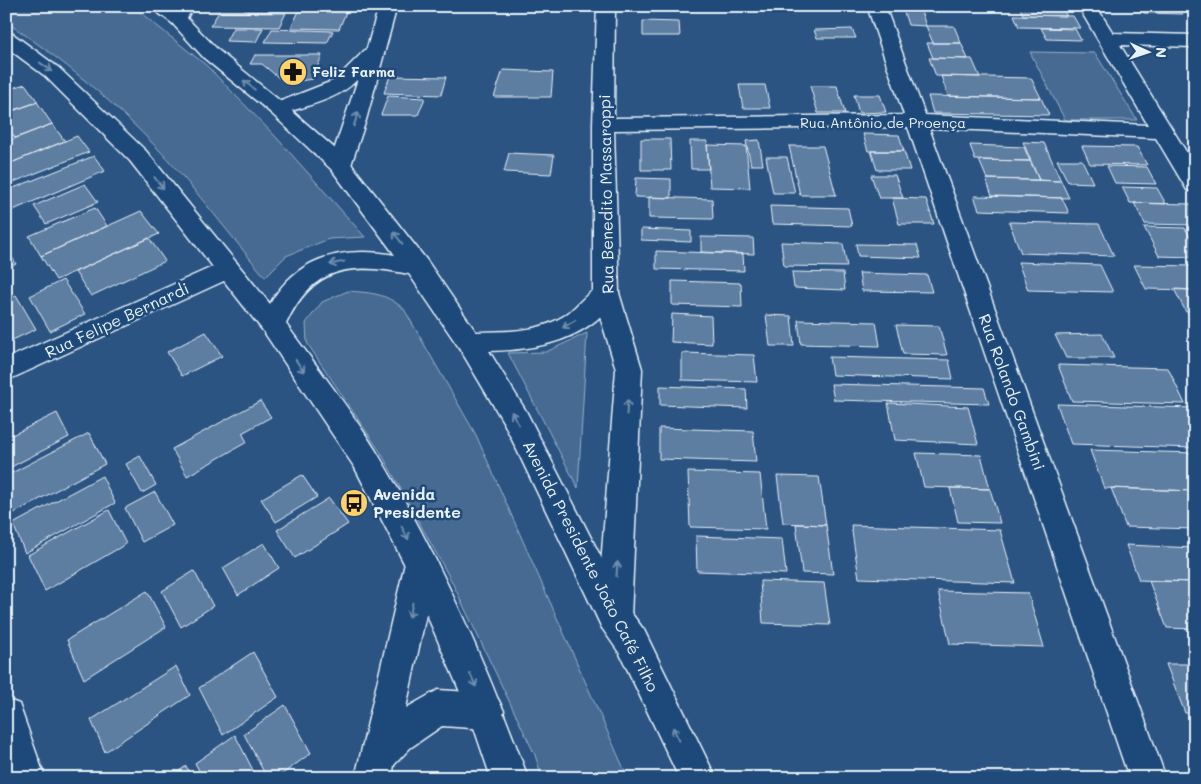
<svg xmlns="http://www.w3.org/2000/svg" width="1201" height="784" font-family="Mali,sans-serif">
<rect width="100%" height="100%" fill="#2b5482"/>
<filter id="ink" filterUnits="userSpaceOnUse"><feTurbulence type="fractalNoise" baseFrequency=".02" numOctaves="2"/><feDisplacementMap in="SourceGraphic" scale="10" xChannelSelector="R" yChannelSelector="G"/><feConvolveMatrix kernelMatrix="1 2 1 2 8 2 1 2 1" color-interpolation-filters="sRGB"/></filter>
<g filter="url(#ink)">
<path fill="#476b93" stroke="#98aec6" d="M6 6H131L136 9 207 66 276 137 365 237 329 239 286 256 265 277C230 235 197 191 160 151 114 102 62 59 6 22Z
M1030 52 1095 53 1137 120H1065Z
M348 291C373 293 385 293 404 309L476 435 628 778H542L535 755 451 580 381 453 307 343 306 323 322 302Z
M587 333 578 488 508 353 546 352Z"/>
<path fill="#5d7da1" stroke="#e8f1f8" d="M210 6H270L268 11 208 10Z
M281 6H353L352 11 279 9Z
M902 6H919L926 26 908 25Z
M1019 6H1058L1060 8H1020Z
M1140 6H1177L1183 14 1144 13Z
M1020 8 1062 9 1067 16 1023 15Z
M299 11 346 12 339 29 291 28Z
M219 12 286 13 279 27 210 26Z
M1014 15 1073 16 1080 28 1019 27Z
M643 21 679 22 680 36H643Z
M926 26H954L961 43H933Z
M233 28H263L256 42 226 41Z
M1041 28 1075 29 1081 40 1047 39Z
M272 29 333 31 327 43 265 42Z
M852 29 856 38H817L814 30Z
M927 43H961L968 59 933 58Z
M255 55H322L313 79 285 83 262 64H250Z
M929 58 972 59 980 77 936 76Z
M503 70 553 72 551 97H494Z
M390 76 446 77 441 95 384 93Z
M941 76 1031 78 1041 98 948 96Z
M25 84 38 102 6 113V90Z
M739 85H765L770 108H743Z
M810 86H837L845 113H818Z
M854 95H880L886 112 859 113Z
M388 96 425 98 418 115H381Z
M928 96 1041 98 1049 115 933 113Z
M37 102 52 124 15 138 6 124V113Z
M52 124 65 141 6 165V142Z
M863 134 899 135 904 151H868Z
M77 136 89 152 6 185V165Z
M641 139H670L671 170H641Z
M759 140 763 165H751L746 141Z
M690 141H707L709 169H691Z
M1023 142 1044 143 1061 181 1039 180Z
M707 145 746 146 750 188 710 187Z
M970 145 1024 147 1030 161 975 160Z
M789 146H823L836 195H800Z
M1082 146 1137 147 1147 165 1090 164Z
M871 151H904L910 170H877Z
M509 153 554 155 551 174 504 172Z
M94 156 105 171 6 213V191Z
M766 157H787L795 193H773Z
M979 160 1030 161 1039 180 987 179Z
M1057 160H1082L1093 183 1068 182Z
M1107 166 1147 167 1156 184 1115 183Z
M871 175H895L903 198H879Z
M636 178 671 179V198L635 197Z
M986 179 1061 181 1069 198 992 196Z
M85 184 98 202 46 224 34 206Z
M1122 187 1157 188 1166 204 1130 203Z
M974 196 1062 198 1069 213 979 210Z
M649 197 712 199 713 219 649 218Z
M892 198 926 199 934 224H899Z
M1134 203 1193 204 1195 225 1145 224Z
M770 206 848 208 852 226 772 224Z
M95 208 107 226 41 256 29 236Z
M141 211 159 234 56 280 41 256Z
M1009 222 1099 224 1114 256 1021 253Z
M1144 227 1185 228 1195 245V257L1159 256Z
M641 229 691 231V242L641 240Z
M701 237 753 238 754 254 701 252Z
M149 238 165 261 91 296 75 272Z
M781 242 843 244 847 267 784 266Z
M856 244 917 245 921 258 858 256Z
M6 246 16 264 6 268Z
M656 251 743 254 744 271 656 269Z
M1018 262 1100 265 1113 292 1028 290Z
M1134 265 1195 266V290L1146 289Z
M792 272 843 273 845 290 794 288Z
M859 273 927 275 932 292 862 291Z
M63 280 85 314 50 331 30 296Z
M672 281 741 283 742 307 672 305Z
M1174 289 1195 290V312H1186Z
M16 295 36 329 6 343V300Z
M672 314 711 316 712 344 671 342Z
M766 315 791 316 794 346H770Z
M798 320 876 322 880 346 801 344Z
M896 325 939 326 947 355 903 354Z
M206 332 222 356 182 376 167 352Z
M1102 334 1114 358H1066L1055 335Z
M682 353 754 355 757 382 682 380Z
M829 357 949 360 953 379 832 375Z
M1058 365 1168 368 1185 404 1072 401Z
M831 384 984 388 989 404 834 400Z
M660 386 746 389 747 408 660 405Z
M260 401 271 417 242 433 247 442 187 476 172 449Z
M888 403 968 407 978 444 895 440Z
M1057 404 1195 408V448L1071 444Z
M57 413 69 437 9 468 6 463V438Z
M659 428 753 431 756 462 659 459Z
M89 433 105 464 14 513 6 494V476Z
M1090 450 1195 453V491L1104 488Z
M916 453 981 455 990 489 924 487Z
M140 456 156 485 142 493 126 464Z
M688 472 760 474 766 529 690 527Z
M302 475 317 497 276 522 261 499Z
M102 476 115 503 25 553 13 524Z
M777 476 819 477 826 525 783 523Z
M950 488 990 489 1000 523 958 522Z
M1111 488 1195 491V529L1126 527Z
M155 492 173 525 142 542 125 508Z
M329 498 348 524 295 558 277 530Z
M109 510 126 544 45 591 28 555Z
M796 524 826 525 833 574 802 573Z
M851 525 1000 530 1015 583 859 578Z
M696 536 782 539 786 574 697 571Z
M264 543 279 568 238 595 223 568Z
M1126 545 1195 548V582L1139 580Z
M194 571 213 606 181 627 162 591Z
M760 581 824 583 830 625 763 623Z
M1149 581 1195 582V629L1167 628Z
M147 591 166 627 84 679 67 640Z
M938 591 1028 593 1044 647 950 644Z
M253 652 278 697 223 735 199 688Z
M1166 664H1195V713H1185Z
M176 666 190 695 105 752 91 720Z
M285 705 311 753 277 778H267L244 734Z
M235 735 257 778H203L195 763Z
M186 766 192 778H170Z"/>
<g fill="none" stroke-linecap="round" stroke-linejoin="round">
<defs>
<path id="minor" d="M176 6H194L184 23H172L169 19Z
M379 6H397L366 120 351 165 348 170 340 172 332 170 329 165 358 79C339 99 310 105 285 113L278 115 271 113 268 109 271 105 335 80 367 48Z
M597 6H615L614 118 904 115 867 6H885L925 115 1148 125 1078 6H1096L1113 33 1195 35V47L1120 45 1195 166V192L1187 190 1156 138 929 128 1166 778H1129L908 127 614 130 619 293 642 369 631 617 626 628 614 633 602 628 597 617 616 369 593 293V124Z
M228 260 237 263 240 269 237 275 6 381V359Z
M421 548 432 553 437 563 406 708 438 690 486 693 498 699 504 711 498 723 486 729 442 726 410 748 394 765 392 778H355L405 563 410 553Z
M6 699 19 704 45 778H8L6 771Z"/>
<path id="major" d="M149 6H171L184 15 218 50 285 105 348 160 428 262 476 332C506 331 537 333 564 316 581 305 593 280 615 287L619 293C592 340 538 350 489 351L526 411 626 606 644 630 716 778H679L620 654 602 628 505 425 460 349 409 274C351 262 312 266 286 324 316 366 349 407 376 451 438 554 487 665 528 778H491L469 713 408 571 355 468 264 332 130 161 45 76 6 47V32L13 34 59 68 146 151 270 304C297 256 344 246 395 255L332 170 271 113 204 58 172 23Z"/>
</defs>
<use href="#minor" stroke="#e8f1f8" stroke-width="3"/>
<use href="#major" stroke="#e8f1f8" stroke-width="3"/>
<use href="#minor" fill="#1f4a7a" fill-rule="evenodd"/>
<use href="#major" fill="#1f4a7a" fill-rule="evenodd"/>
</g>
<defs><path id="oneway-shaft" d="M-6 0H5M1.5-3L5.5 0L1.5 3" fill="none" stroke-width="1.6" stroke-linecap="round" stroke-linejoin="round" transform="scale(1.25)"/></defs>
<g stroke="#6f8dac">
<use href="#oneway-shaft" transform="translate(46 67) rotate(36)"/>
<use href="#oneway-shaft" transform="translate(249 85) rotate(-141)"/>
<use href="#oneway-shaft" transform="translate(356 119) rotate(-73)"/>
<use href="#oneway-shaft" transform="translate(159 183) rotate(51)"/>
<use href="#oneway-shaft" transform="translate(398 238) rotate(-127)"/>
<use href="#oneway-shaft" transform="translate(337 263) rotate(168)"/>
<use href="#oneway-shaft" transform="translate(569 324) rotate(149)"/>
<use href="#oneway-shaft" transform="translate(300 366) rotate(55)"/>
<use href="#oneway-shaft" transform="translate(627 407) rotate(-86)"/>
<use href="#oneway-shaft" transform="translate(515 418) rotate(-119)"/>
<use href="#oneway-shaft" transform="translate(405 533) rotate(62)"/>
<use href="#oneway-shaft" transform="translate(617 569) rotate(-86)"/>
<use href="#oneway-shaft" transform="translate(411 610) rotate(102)"/>
<use href="#oneway-shaft" transform="translate(473 680) rotate(66)"/>
<use href="#oneway-shaft" transform="translate(676 734) rotate(-116)"/>
</g>
</g>
<defs>
<symbol id="pharmacy-disc" viewBox="-11 -11 22 22"><circle r="9.5" fill="#ffd166" stroke="#1f4a7a"/><path d="M-2-6h4v4h4v4h-4v4h-4v-4h-4v-4h4Z" fill="#111"/></symbol>
<symbol id="bus-disc" viewBox="-11 -11 22 22"><circle r="9.5" fill="#ffd166" stroke="#1f4a7a"/><path d="M-5-6H5V4H4V6H2V4H-2V6H-4V4H-5ZM-3.5-4V0h7V-4ZM-3.5 1.2v1.5H-2V1.2ZM2 1.2v1.5H3.5V1.2Z" fill="#111"/></symbol>
</defs>
<g fill-rule="evenodd">
<use href="#pharmacy-disc" x="277" y="56" width="32" height="32"/>
<use href="#bus-disc" x="338" y="487" width="32" height="32"/>
</g>
<g text-anchor="middle" stroke-width="5" stroke-linejoin="round" paint-order="stroke">
<g font-size="14" font-weight="bold" fill="#e8f1f8" stroke="#1f4a7a" text-anchor="start">
<text x="312" y="77">Feliz Farma</text>
</g>
<g font-size="14" fill="#e8f1f8" stroke="#1f4a7a">
<text x="883" y="128">Rua Antônio de Proença</text>
</g>
<g font-size="16" fill="#e8f1f8" stroke="#1f4a7a">
<text transform="translate(606 194) rotate(-91)" y="6">Rua Benedito Massaroppi</text>
<text transform="translate(117 320) rotate(-25)" y="6">Rua Felipe Bernardi</text>
<text transform="translate(1012 392) rotate(70)" y="6">Rua Rolando Gambini</text>
<text transform="translate(591 566) rotate(63)" y="6">Avenida Presidente João Café Filho</text>
</g>
<g font-size="16" font-weight="bold" fill="#e8f1f8" stroke="#1f4a7a" text-anchor="start">
<text x="373" y="500">Avenida<tspan x="373" dy="18">Presidente</tspan></text>
</g>
</g>
<rect width="1201" height="784" fill="none" stroke="#1f4a7a" stroke-width="25"/>
<rect x="12" y="12" width="1176" height="759" fill="none" stroke="#e8f1f8" stroke-width="2" filter="url(#ink)"/>
<g transform="translate(1148 52) rotate(93)" stroke="#1f4a7a" stroke-width="4" paint-order="stroke">
<path d="M0-4L9 19L0 12L-9 19Z" fill="#e8f1f8"/>
<text y="-8" font-size="14" font-weight="bold" text-anchor="middle" fill="#e8f1f8">N</text>
</g>
</svg>
